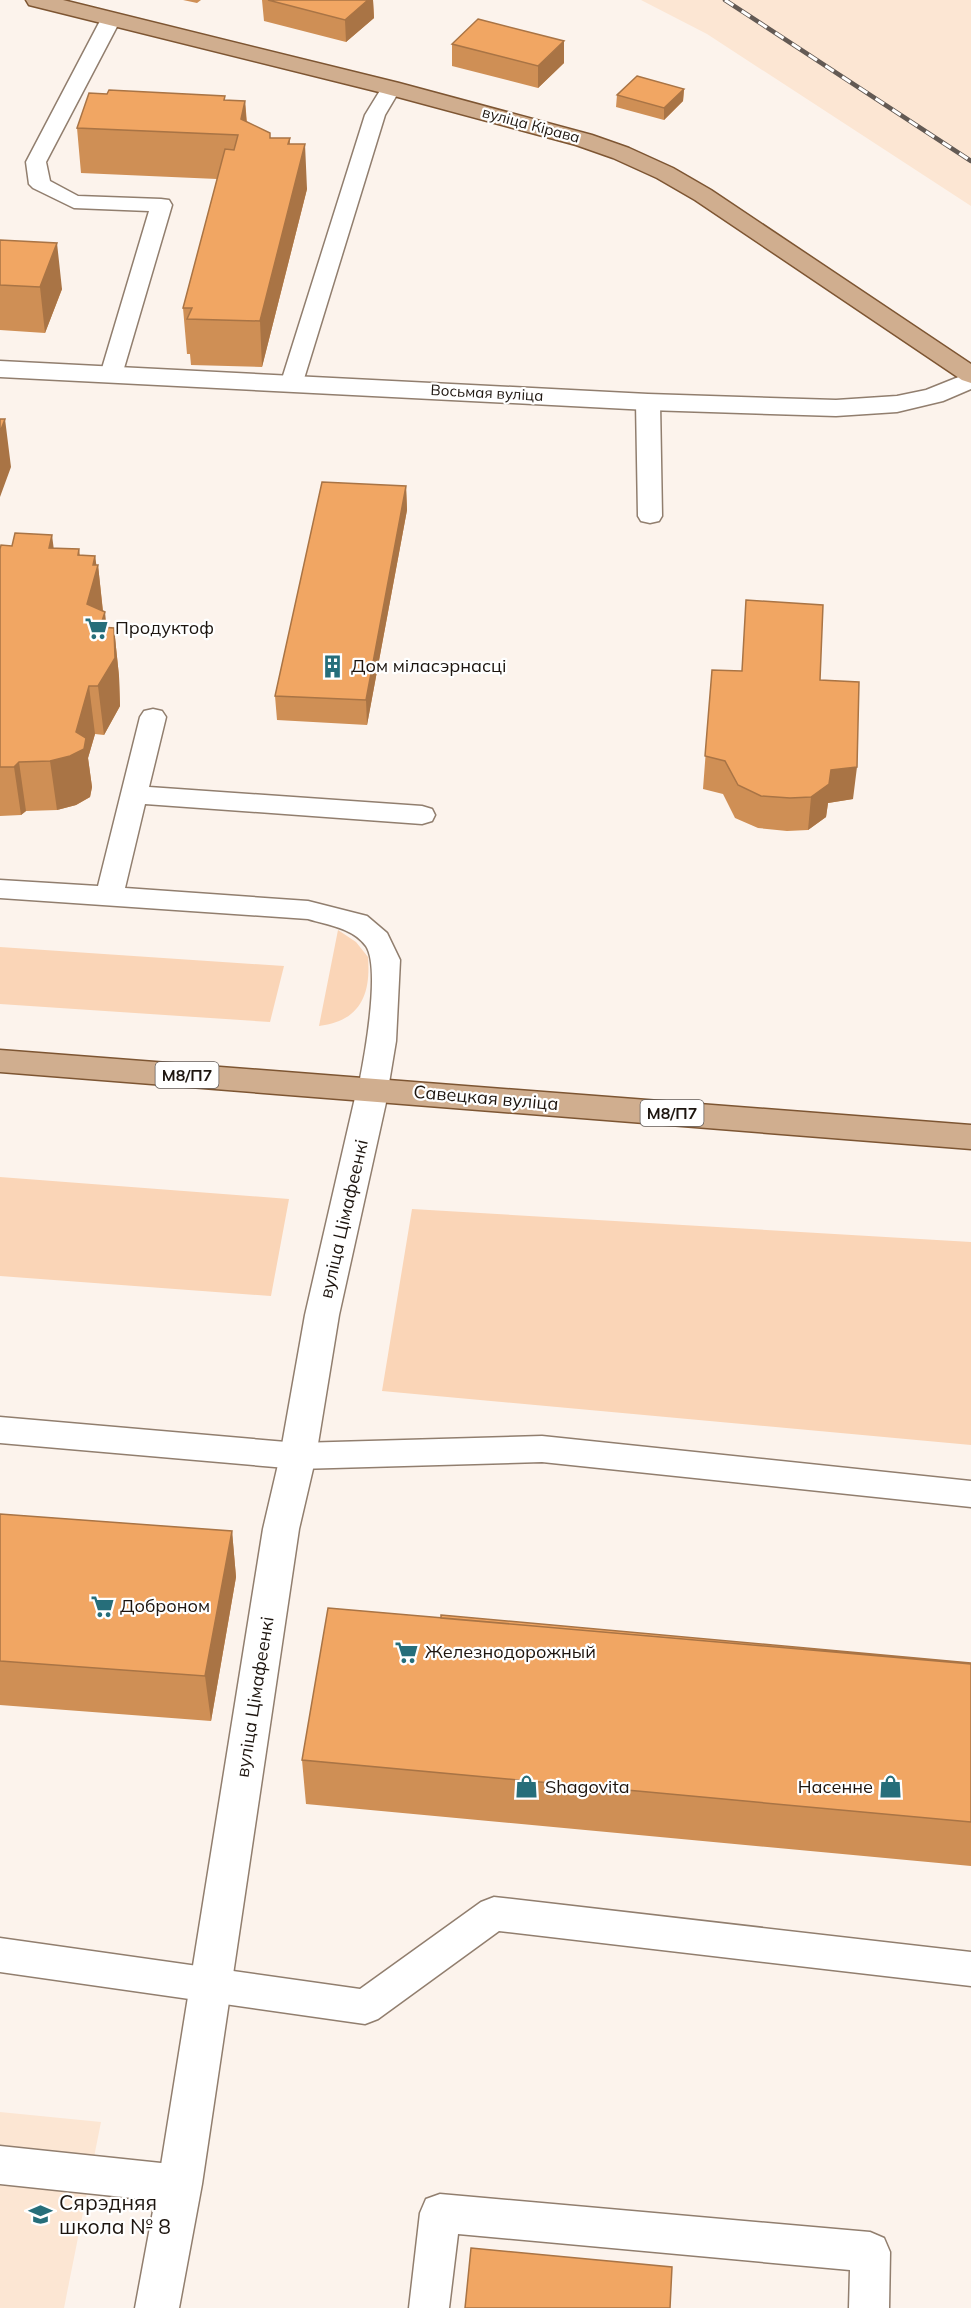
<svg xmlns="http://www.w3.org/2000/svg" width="971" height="2308" font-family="Mulish,sans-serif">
<rect width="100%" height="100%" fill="#fcf3ec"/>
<path fill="#fce6d3" d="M641 0H971V206L707 34Z
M0 2112 101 2122 64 2308H0Z"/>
<path fill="#fad5b7" d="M338 930 356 942 368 957C371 995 360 1021 319 1026Z
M0 947 284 966 270 1022 0 1004Z
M0 1177 289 1199 271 1296 0 1276Z
M412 1209 971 1242V1445L382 1391Z"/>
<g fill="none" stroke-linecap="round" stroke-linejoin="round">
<defs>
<path id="lane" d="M111 13 118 15 121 19 46 162 50 181 78 196 161 199 169 200 172 205 122 375 119 380 111 382 103 380 100 375 149 211 74 208 33 188 29 184 26 162 101 19 104 15Z
M391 82 398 84 401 88 385 115 303 382 300 387 292 389 284 387 281 382 365 115 384 84Z
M648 395 656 397 660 402 662 516 659 521 650 523 641 521 638 516 636 402 640 397Z
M153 709 162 711 166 717 149 787 422 806 432 809 435 815 432 821 422 824 145 804 125 888 308 901 367 916 387 933 400 960 396 1041 388 1089 383 1096 373 1100 363 1096 358 1089C364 1060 381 969 366 946 353 928 328 925 308 919L0 898V880L98 886 140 717 144 711Z
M0 1417 298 1443 542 1436 971 1481V1507L542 1462 298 1469 0 1443Z
M494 1897 971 1952V1986L499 1931 378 2019 365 2024 0 1972V1938L360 1989 481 1902Z
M0 2146 180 2165 194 2171 200 2184 194 2197 180 2203 0 2184Z
M440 2194 870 2232 884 2238 890 2252 889 2308H849L850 2270 458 2234 449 2308H409L420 2213 426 2199Z"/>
<path id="street" d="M0 361 648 394 836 400 897 396 926 390 971 372V389L943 401 897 412 836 416 648 410 0 377Z
M373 1077 384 1081 389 1089 339 1315 316 1456 299 1529 202 2184 179 2308H135L158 2184 263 1529 280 1456 305 1315 357 1089 362 1081Z"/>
<path id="primary" d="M26 0H63L399 83 592 135 629 148 673 168 711 190 971 364V383L962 380 695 200 657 178 613 158 576 145 383 93 29 5Z
M0 1050 971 1125V1149L0 1072Z"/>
</defs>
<use href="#lane" stroke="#917e6e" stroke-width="3"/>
<use href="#street" stroke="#917e6e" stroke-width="3"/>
<use href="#primary" stroke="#7d5532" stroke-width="3"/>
<use href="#lane" fill="#fff" fill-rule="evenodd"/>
<use href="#street" fill="#fff" fill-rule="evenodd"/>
<use href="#primary" fill="#d0ae8f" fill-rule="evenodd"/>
<defs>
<path id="rail" d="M725 0 971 161"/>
</defs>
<use href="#rail" stroke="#635a54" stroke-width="4.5"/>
<use href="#rail" stroke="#fff" stroke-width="3" stroke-dasharray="10" stroke-linecap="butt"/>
</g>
<path fill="#cf8f55" d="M183 0H201L197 3Z
M262 0H373L374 18 346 42 264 21Z
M452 44 564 63 538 88 452 66Z
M684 89 683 101 664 120 616 107 617 95Z
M107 94 225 96V100L245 101 247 122 271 138H290V144L307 189 262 367 191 365 190 354H187L183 308 217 179 81 173 77 128Z
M0 240 62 289 45 333 0 330Z
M406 486 407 510 367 725 277 720 275 696Z
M54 548 79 549 80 555 95 556 96 565H98L103 611 107 628H114L119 676 120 706 104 735 95 734 88 758 92 787 90 797 76 805 57 810 26 811 21 815 0 816V549Z
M712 670 820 680 853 799 828 803 826 817 808 830 787 831 758 828 735 818 723 794 703 789Z
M0 1514 232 1531 236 1577 211 1721 0 1705Z
M971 1663V1866L306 1804 302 1760Z"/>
<path fill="#a97445" d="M368 0H373L374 18 346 42 345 20Z
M564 41V63L538 88V66Z
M684 89 683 101 664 120V108Z
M245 101 248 146 241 119Z
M305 144 307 189 262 367 260 321Z
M57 243 62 289 45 333 40 287Z
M5 419 11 467 0 497V432Z
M406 486 407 510 367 725 366 700Z
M52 535 58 582 49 548Z
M95 556 97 569 98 565 103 613 87 604 93 565Z
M105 612 110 660 114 628 119 676 120 706 104 735 98 686 100 627Z
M89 686 95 734 88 758 92 787 90 797 76 805 57 810 50 761 76 732Z
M19 762 26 811 21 815 14 767Z
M857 767 853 799 828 803 826 817 808 830 811 797 831 770Z
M232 1531 236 1577 211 1721 205 1676Z"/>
<path fill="#f1a663" stroke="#a97445" stroke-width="1.5" d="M268 0H368L345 20Z
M478 19 564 41 538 66 452 44Z
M637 76 684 89 664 108 617 95Z
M109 90 225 96 224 100 245 101 241 119 270 133V138H290L288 144H305L260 321 187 319 192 308H183L225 149 234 150 238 135 77 128 89 93 107 94Z
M0 240 57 243 40 287 0 285Z
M0 419H5L0 432Z
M322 482 406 486 366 700 275 696Z
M15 533 52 535 49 548 79 549 78 555 95 556 93 565H98L87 604 105 612 100 627 114 628 115 658 98 686H89L76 732 86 738 84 749 70 756 50 761 19 762 14 767H0V549L1 545 12 546Z
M746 600 823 605 820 680 859 682 857 767 831 770 829 784 811 797 790 798 761 796 738 785 725 761 705 756 712 670 742 671Z
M0 1514 232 1531 205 1676 0 1661Z
M328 1608 971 1664V1822L302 1760Z
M441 1615 971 1663V1664L441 1618Z
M471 2248 672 2267 670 2308H465Z"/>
<defs>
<symbol id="supermarket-bare" viewBox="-9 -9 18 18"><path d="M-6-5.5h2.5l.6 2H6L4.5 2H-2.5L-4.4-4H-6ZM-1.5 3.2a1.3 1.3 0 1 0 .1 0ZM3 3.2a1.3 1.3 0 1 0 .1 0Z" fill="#266e7a" stroke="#fff" stroke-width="2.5" paint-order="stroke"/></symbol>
<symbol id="building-bare" viewBox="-9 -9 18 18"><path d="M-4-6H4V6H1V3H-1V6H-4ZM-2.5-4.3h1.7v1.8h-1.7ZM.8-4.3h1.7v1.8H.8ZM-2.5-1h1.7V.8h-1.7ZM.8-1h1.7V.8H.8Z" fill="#266e7a" stroke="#fff" stroke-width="2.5" paint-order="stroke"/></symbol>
<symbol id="shop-bare" viewBox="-9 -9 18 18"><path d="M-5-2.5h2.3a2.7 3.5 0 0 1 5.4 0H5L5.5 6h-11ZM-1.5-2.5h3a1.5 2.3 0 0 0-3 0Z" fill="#266e7a" stroke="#fff" stroke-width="2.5" paint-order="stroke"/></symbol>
<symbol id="school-bare" viewBox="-9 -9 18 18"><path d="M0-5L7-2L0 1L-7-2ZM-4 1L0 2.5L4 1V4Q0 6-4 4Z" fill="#266e7a" stroke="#fff" stroke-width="2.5" paint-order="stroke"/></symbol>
</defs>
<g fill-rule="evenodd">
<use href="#supermarket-bare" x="80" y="612" width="33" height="33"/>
<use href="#building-bare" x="316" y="650" width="33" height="33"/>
<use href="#supermarket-bare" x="86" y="1590" width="33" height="33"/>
<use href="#supermarket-bare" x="390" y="1636" width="33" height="33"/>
<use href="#shop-bare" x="510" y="1770" width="33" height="33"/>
<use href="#shop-bare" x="874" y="1770" width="33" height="33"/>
<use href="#school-bare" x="24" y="2198" width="33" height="33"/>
</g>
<g text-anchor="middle" stroke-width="4.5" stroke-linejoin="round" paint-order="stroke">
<g font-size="15" fill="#1d150f" stroke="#fff">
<text transform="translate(531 125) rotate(15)" y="5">вуліца Кірава</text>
<text transform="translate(487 393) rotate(3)" y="5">Восьмая вуліца</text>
</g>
<g fill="#fff" stroke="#615b57" stroke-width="1.5">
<rect x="155.5" y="1062" width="63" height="26" rx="4.5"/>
<rect x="640.5" y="1100" width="63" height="26" rx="4.5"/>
</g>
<g font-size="16" font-weight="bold" fill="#1d150f">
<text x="187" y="1081">М8/П7</text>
<text x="672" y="1119">М8/П7</text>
</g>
<g font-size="18" fill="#1d150f" stroke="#fff" text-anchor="start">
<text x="115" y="634">Продуктоф</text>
<text x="351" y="672">Дом міласэрнасці</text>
<text x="120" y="1612">Доброном</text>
<text x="425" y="1658">Железнодорожный</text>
<text x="545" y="1793">Shagovita</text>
<text x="873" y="1793" text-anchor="end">Насенне</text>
</g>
<g font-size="18" fill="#1d150f" stroke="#fff">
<text transform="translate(486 1098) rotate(5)" y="6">Савецкая вуліца</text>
<text transform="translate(344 1219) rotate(-77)" y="6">вуліца Цімафеенкі</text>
<text transform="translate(255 1697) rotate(-81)" y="6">вуліца Цімафеенкі</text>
</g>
<g font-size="21" fill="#1d150f" stroke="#fff" text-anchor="start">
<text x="59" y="2210">Сярэдняя<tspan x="59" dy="24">школа № 8</tspan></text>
</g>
</g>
</svg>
